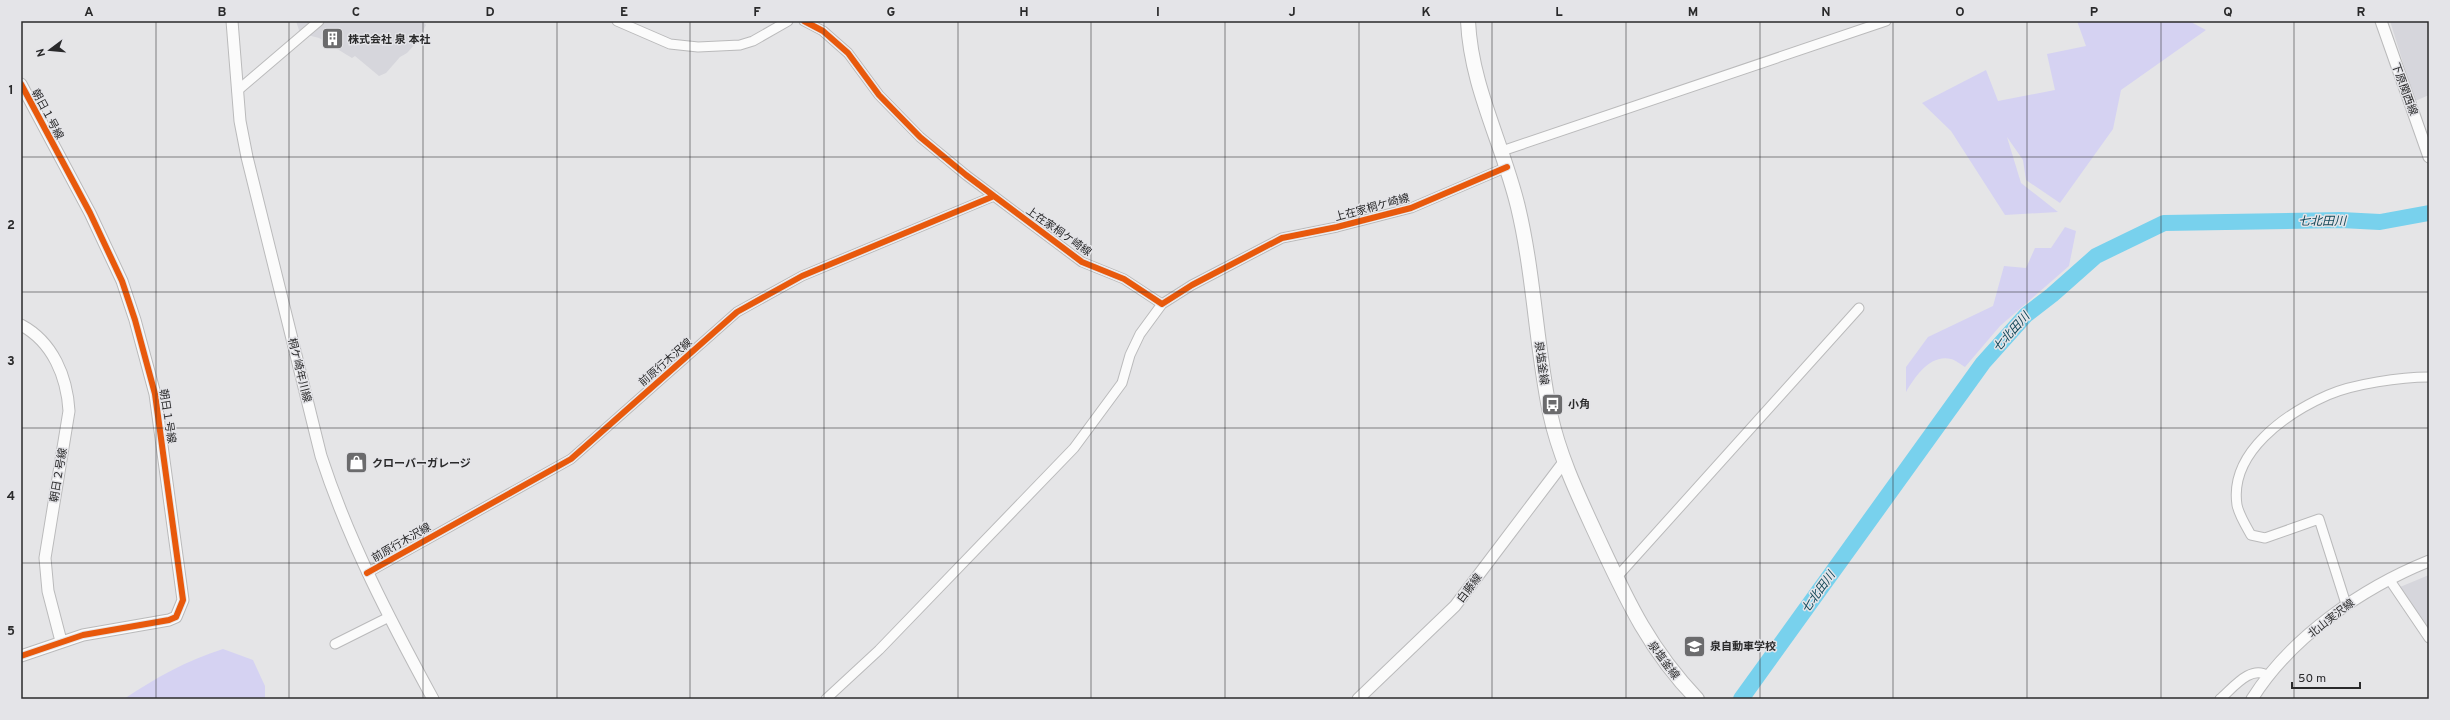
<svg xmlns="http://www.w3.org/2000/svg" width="2450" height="720" font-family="Overpass,'Noto Sans JP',sans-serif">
<rect width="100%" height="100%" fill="#e5e5e7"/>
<path fill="#d6d6dc" d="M296 21H422L426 25 417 42 407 53 400 57 386 73 379 76 355 56 352 58 319 38 300 33Z
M2390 21H2429V95L2415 101Z
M2429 575V633L2400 587Z"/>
<path fill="#d5d2f2" d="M2077 21H2189L2206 30 2121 90 2113 129 2060 203 2026 180 2023 160 2007 137 2021 183 2058 212 2005 215 1951 131 1922 103 1986 70 1998 101 2055 90 2047 54 2086 46Z
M2065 227 2076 231 2069 266 2000 326 1965 367C1961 365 1956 360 1951 359 1930 354 1915 377 1906 392V367L1928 337 1993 306 2004 266 2026 268 2035 248H2051Z
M223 649 253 660 265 686V699H124C155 678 188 660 223 649Z"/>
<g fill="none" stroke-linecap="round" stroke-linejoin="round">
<path stroke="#78d1ed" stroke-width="16" d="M1741 699 1983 363 2026 315 2052 295 2096 256 2164 223 2341 220 2380 222 2429 213"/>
<defs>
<path id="minor" d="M617 21 670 44 698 47 740 45 753 41 788 21
M804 21 823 31 848 53 879 95 920 137 966 175 1082 262 1124 279 1162 304 1192 285 1282 238 1337 227 1411 208 1507 167
M237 91 319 21
M1502 151 1886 21
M367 573 571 459 737 312 802 276 994 196
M1616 578 1859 308
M2389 579 2429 638
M2346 604 2319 519 2265 538 2251 535C2246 526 2239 515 2237 505 2229 452 2287 413 2328 395 2353 384 2401 377 2429 377
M335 644 389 617
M826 699 879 650 1074 448 1122 383 1130 355 1140 334 1162 304
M2220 699C2233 688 2251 664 2268 676"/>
<path id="tertiary" d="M232 21 240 121 247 157 321 456C349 542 390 620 433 699
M2381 21 2429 157
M21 84 90 213 122 281 135 320 155 394 183 600 176 617 169 620 83 635 21 656
M21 325C53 342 67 377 69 411L45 558 48 591 61 641
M1358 699 1455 606 1564 462
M2252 699C2291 637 2362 588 2429 561"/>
<path id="primary" d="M1468 21C1471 87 1503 144 1518 207 1534 274 1536 345 1550 413 1559 455 1577 493 1595 532 1625 596 1647 647 1697 699"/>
</defs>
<use href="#minor" stroke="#bababb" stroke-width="11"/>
<use href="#tertiary" stroke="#bababb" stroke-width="13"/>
<use href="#primary" stroke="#bababb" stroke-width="16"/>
<use href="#minor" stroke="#fbfbfb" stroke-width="9"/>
<use href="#tertiary" stroke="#fbfbfb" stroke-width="11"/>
<use href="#primary" stroke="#fbfbfb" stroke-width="14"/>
<defs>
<path id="cycleway" d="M804 21 823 31 848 53 879 95 920 137 966 175 1082 262 1124 279 1162 304 1192 285 1282 238 1337 227 1411 208 1507 167
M21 84 90 213 122 281 135 320 155 394 183 600 176 617 169 620 83 635 21 656
M367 573 571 459 737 312 802 276 994 196"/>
</defs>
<use href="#cycleway" stroke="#e4e4e8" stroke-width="8"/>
<use href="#cycleway" stroke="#e8590c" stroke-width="6"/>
</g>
<path fill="none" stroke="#2a2a2b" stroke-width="1" stroke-opacity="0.55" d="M156 21V699M289 21V699M423 21V699M557 21V699M690 21V699M824 21V699M958 21V699M1091 21V699M1225 21V699M1359 21V699M1492 21V699M1626 21V699M1760 21V699M1893 21V699M2027 21V699M2161 21V699M2294 21V699M21 157H2429M21 292H2429M21 428H2429M21 563H2429"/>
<defs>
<symbol id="building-square" viewBox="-11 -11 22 22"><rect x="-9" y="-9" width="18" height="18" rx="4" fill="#6b6b6d" stroke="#e4e4e8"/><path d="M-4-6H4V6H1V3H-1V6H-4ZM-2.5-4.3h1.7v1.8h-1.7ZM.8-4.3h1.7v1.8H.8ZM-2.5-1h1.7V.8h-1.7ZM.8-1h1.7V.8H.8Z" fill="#fff"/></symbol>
<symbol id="bus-square" viewBox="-11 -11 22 22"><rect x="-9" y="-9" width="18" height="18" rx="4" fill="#6b6b6d" stroke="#e4e4e8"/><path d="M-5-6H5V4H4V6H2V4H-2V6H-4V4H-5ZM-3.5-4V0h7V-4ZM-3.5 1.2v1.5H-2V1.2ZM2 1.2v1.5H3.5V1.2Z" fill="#fff"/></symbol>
<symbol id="shop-square" viewBox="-11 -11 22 22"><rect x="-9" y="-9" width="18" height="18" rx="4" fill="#6b6b6d" stroke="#e4e4e8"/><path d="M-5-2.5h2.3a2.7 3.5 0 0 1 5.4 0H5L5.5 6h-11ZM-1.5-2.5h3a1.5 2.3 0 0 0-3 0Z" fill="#fff"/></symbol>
<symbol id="school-square" viewBox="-11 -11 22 22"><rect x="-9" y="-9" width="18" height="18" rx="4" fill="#6b6b6d" stroke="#e4e4e8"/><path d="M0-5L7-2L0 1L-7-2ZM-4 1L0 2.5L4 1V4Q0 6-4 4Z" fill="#fff"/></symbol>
</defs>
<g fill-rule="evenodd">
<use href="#building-square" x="320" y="26" width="25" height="25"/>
<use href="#bus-square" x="1540" y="392" width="25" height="25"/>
<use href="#shop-square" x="344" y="450" width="25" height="25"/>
<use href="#school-square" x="1682" y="634" width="25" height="25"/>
</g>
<g text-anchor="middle" stroke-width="3" stroke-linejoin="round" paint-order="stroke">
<g font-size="11" font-weight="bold" fill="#2a2a2b" stroke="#e4e4e8" text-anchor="start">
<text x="348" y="43">株式会社 泉 本社</text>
<text x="1568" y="408">小角</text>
<text x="372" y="467">クローバーガレージ</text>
<text x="1710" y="650">泉自動車学校</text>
</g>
<g font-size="11" fill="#2a2a2b" stroke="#e4e4e8">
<text transform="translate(2405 89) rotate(70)" y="4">下原関西線</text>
<text transform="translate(48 114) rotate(62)" y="4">朝日１号線</text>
<text transform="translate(1372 207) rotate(-15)" y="4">上在家桐ケ崎線</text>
<text transform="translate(1059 231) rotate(35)" y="4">上在家桐ケ崎線</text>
<text transform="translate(665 362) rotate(-41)" y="4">前原行木沢線</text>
<text transform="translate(1542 363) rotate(82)" y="4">泉塩釜線</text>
<text transform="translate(300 370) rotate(76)" y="4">桐ケ崎年川線</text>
<text transform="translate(168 416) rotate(81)" y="4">朝日１号線</text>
<text transform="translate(58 475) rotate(-80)" y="4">朝日２号線</text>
<text transform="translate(401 542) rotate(-30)" y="4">前原行木沢線</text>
<text transform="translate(1469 588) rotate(-53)" y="4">白藤線</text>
<text transform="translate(2331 618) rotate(-38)" y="4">北山実沢線</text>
<text transform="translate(1664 660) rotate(53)" y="4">泉塩釜線</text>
</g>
<g font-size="12" font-style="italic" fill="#134859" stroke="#e4e4e8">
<text x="2322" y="225">七北田川</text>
<text transform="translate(2011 332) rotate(-48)" y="4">七北田川</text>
<text transform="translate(1818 592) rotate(-54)" y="4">七北田川</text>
</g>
</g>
<rect width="2450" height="720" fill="none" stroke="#e4e4e8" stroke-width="44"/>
<g transform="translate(50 50) rotate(254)" stroke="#e4e4e8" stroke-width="3" paint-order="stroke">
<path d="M0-3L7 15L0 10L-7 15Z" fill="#2a2a2b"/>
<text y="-6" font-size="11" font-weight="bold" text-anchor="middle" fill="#2a2a2b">N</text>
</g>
<path d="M2292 682v6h68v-6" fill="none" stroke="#2a2a2b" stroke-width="2"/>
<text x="2298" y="682" font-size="12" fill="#2a2a2b" stroke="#e4e4e8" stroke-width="3" paint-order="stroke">50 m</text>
<rect x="22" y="22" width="2406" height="676" fill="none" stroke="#2a2a2b" stroke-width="1.5"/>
<g font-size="13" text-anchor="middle" font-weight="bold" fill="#2a2a2b">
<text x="89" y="16">A</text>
<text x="222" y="16">B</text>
<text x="356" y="16">C</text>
<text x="490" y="16">D</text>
<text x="624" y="16">E</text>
<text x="757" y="16">F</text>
<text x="891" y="16">G</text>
<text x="1024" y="16">H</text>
<text x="1158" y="16">I</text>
<text x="1292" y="16">J</text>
<text x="1426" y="16">K</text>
<text x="1559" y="16">L</text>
<text x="1693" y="16">M</text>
<text x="1826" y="16">N</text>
<text x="1960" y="16">O</text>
<text x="2094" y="16">P</text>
<text x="2228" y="16">Q</text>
<text x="2361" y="16">R</text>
<text x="11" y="94">1</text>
<text x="11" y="229">2</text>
<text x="11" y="365">3</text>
<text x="11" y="500">4</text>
<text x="11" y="635">5</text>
</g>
</svg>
